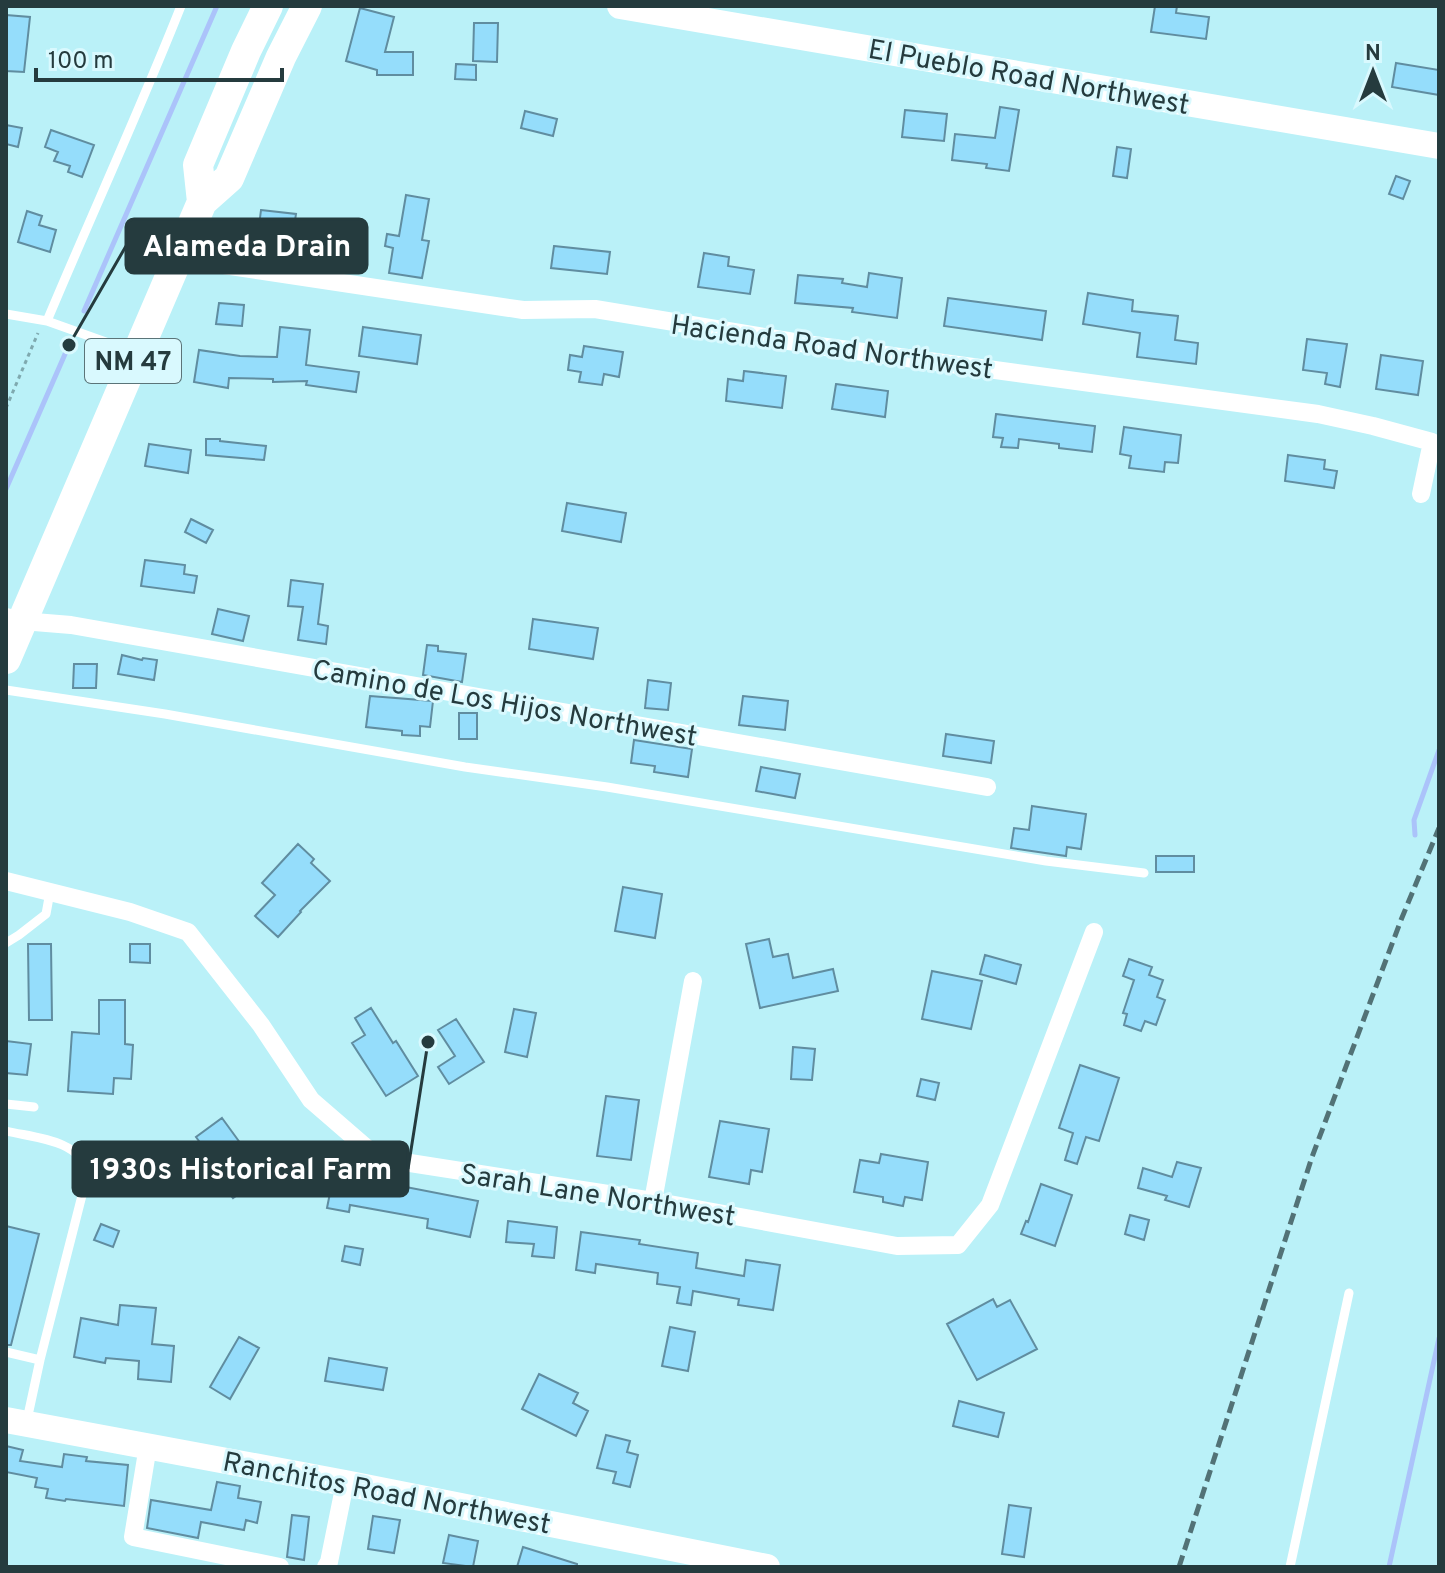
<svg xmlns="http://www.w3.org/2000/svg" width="1445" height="1573" font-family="Overpass,sans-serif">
<rect width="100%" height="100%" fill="#baf1f8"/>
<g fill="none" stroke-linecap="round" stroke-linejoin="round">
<path stroke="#abc3fa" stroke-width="5" d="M84 311 217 6
M6 489 69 345
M1415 835 1414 820 1439 750
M1389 1567 1439 1338"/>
</g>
<path fill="#95ddfb" stroke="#608da0" stroke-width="2" d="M1155 6H1177L1176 13 1209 17 1206 39 1151 32Z
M360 8 394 17 385 52H413V75H377V70L346 61Z
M6 15 30 17 24 72 6 71Z
M474 23H498L497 62 473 61Z
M1396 63 1439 70V95L1392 87Z
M456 64 476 65V80L455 79Z
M1000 107 1019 110 1009 171 986 168 987 164 952 160 955 134 995 138Z
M905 110 947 114 944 141 902 137Z
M525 111 557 119 553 136 521 128Z
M6 125 22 128 18 147 6 144Z
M51 130 94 145 82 177 68 172 70 166 54 161 58 152 45 147Z
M1117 147 1131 149 1127 178 1113 176Z
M1396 176 1410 181 1403 199 1389 194Z
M406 195 429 199 422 240 429 241 422 278 389 273 393 248 385 246 387 234 399 236Z
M261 210 296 214 291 247 257 242Z
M27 211 42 216 39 225 56 230 50 252 18 242Z
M554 246 610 252 607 274 551 268Z
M704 253 729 257 728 266 754 270 750 294 698 287Z
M869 273 902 278 897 318 852 312 853 308 795 303 798 275 843 279 842 283 867 287Z
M1088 293 1133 300 1132 311 1178 316 1175 340 1198 343 1196 364 1137 357 1140 333 1083 324Z
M948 298 1046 311 1042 340 944 326Z
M219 303 244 305 242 326 216 324Z
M280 327 310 330 306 365 359 372 356 392 306 385 307 381 273 382V379L229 378 228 388 194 382 199 350 240 356 277 357Z
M363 327 421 335 417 364 359 356Z
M1307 339 1347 344 1340 387 1325 384 1327 373 1303 370Z
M584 346 623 352 619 377 604 374 602 385 579 382 581 372 568 370 570 355 582 357Z
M1381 355 1423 361 1418 395 1376 389Z
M744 371 786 376 782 408 726 401 728 379 743 381Z
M836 384 888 391 885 417 832 409Z
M996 414 1095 426 1092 452 1059 448V444L1019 439 1018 448 1001 447 1003 438 993 437Z
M1124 427 1181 435 1178 463 1165 462 1164 472 1129 468 1131 456 1120 454Z
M206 439H220V441L266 446 264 460 206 455Z
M149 444 191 450 188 473 145 466Z
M1288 455 1325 460 1324 469 1337 471 1334 488 1285 481Z
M567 503 626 513 621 542 562 531Z
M191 519 213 530 206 543 185 532Z
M145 560 185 565 184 574 197 576 194 593 141 586Z
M291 580 323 584 318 624 328 626 326 644 298 640 303 607 288 606Z
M218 609 249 616 243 641 212 634Z
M533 619 598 628 593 659 529 649Z
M427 645 438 646V651L466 654 462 682 423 675Z
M122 655 142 660 143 658 157 660 154 680 118 674Z
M74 664H97L96 688H73Z
M648 680 671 683 668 710 645 708Z
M370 696 433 701 430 727 420 726V736L402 735V731L366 727Z
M743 696 788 701 785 730 739 725Z
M459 713H477V739H459Z
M946 734 994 741 991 763 943 756Z
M634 740 692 749 688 777 654 772 655 766 631 763Z
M761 767 800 774 795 798 756 791Z
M1032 806 1086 814 1081 849 1067 847 1066 856 1011 848 1014 828 1029 830Z
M298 844 314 859 311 863 330 881 300 911 301 912 278 937 255 916 275 895 262 883Z
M1156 856H1194V872H1156Z
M623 887 662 894 655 938 615 931Z
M769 939 773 957 788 954 793 978 833 969 838 991 760 1008 746 944Z
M28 944H51L52 1020H29Z
M130 944H150V963L130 962Z
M985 955 1021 965 1016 984 980 974Z
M1129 959 1152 967 1149 975 1163 980 1157 997 1165 1000 1156 1025 1145 1021 1141 1031 1124 1025 1127 1014 1123 1013 1134 980 1123 976Z
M932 971 982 981 971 1029 922 1019Z
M99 1000H125V1044L133 1045 131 1079 114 1078 113 1094 68 1091 72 1032 99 1034Z
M371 1008 393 1043 396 1041 418 1076 386 1096 352 1043 365 1035 355 1018Z
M514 1009 536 1013 527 1057 505 1052Z
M456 1019 484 1062 449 1084 438 1067 455 1056 438 1030Z
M6 1041 31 1044 27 1075 6 1073Z
M793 1047 815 1049 812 1080 791 1079Z
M1080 1065 1119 1078 1099 1141 1086 1137 1077 1164 1065 1160 1073 1133 1059 1128Z
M921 1079 939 1083 935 1100 917 1096Z
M606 1096 639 1100 631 1160 597 1156Z
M222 1118 246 1151 232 1160 251 1185 233 1198 206 1163 212 1159 196 1137Z
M720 1121 769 1129 762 1172 751 1170 749 1184 709 1177Z
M881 1154 928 1162 922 1200 905 1197 903 1206 883 1202V1197L854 1192 860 1160 879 1163Z
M1177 1162 1201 1168 1189 1207 1165 1200 1167 1196 1138 1188 1143 1168 1172 1177Z
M334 1173 478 1201 470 1237 427 1228 428 1219 350 1205 349 1212 327 1208Z
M1041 1184 1072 1195 1055 1246 1021 1234 1026 1221 1028 1222Z
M1130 1215 1149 1220 1144 1240 1125 1234Z
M508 1221 557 1227 554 1258 532 1256 534 1244 506 1242Z
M101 1224 119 1231 113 1247 94 1240Z
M6 1226 39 1234 11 1345H6Z
M581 1232 640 1240 639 1244 698 1253 696 1268 744 1276 746 1260 780 1265 773 1310 738 1305 739 1299 693 1291 691 1305 677 1303 680 1287 657 1284 658 1273 596 1264 595 1273 576 1270Z
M345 1246 363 1249 360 1265 342 1261Z
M993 1299 997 1307 1010 1300 1037 1349 977 1380 947 1324Z
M120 1305 156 1308 152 1344 174 1346 171 1382 138 1379 139 1361 106 1358 105 1363 74 1357 81 1318 118 1325Z
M670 1327 695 1332 688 1371 662 1366Z
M239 1337 259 1348 230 1399 210 1387Z
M329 1358 387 1368 383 1390 325 1381Z
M539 1374 578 1393 573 1403 588 1411 576 1436 522 1409Z
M959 1401 1004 1413 998 1437 953 1426Z
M606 1435 630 1441 627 1452 638 1455 630 1487 613 1483 616 1472 597 1468Z
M6 1446 23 1450 20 1461 62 1467 64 1454 87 1457 86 1461 128 1465 124 1506 66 1499 65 1501 46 1498 48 1489 35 1487 37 1478 6 1472Z
M217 1482 240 1486 238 1498 261 1502 257 1523 246 1520 244 1530 201 1522 198 1538 147 1528 151 1500 211 1510Z
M1009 1505 1031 1508 1024 1557 1002 1554Z
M292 1515 309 1517 304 1560 287 1557Z
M373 1516 400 1520 394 1553 368 1549Z
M449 1535 478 1541 473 1567 443 1563Z
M523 1547 577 1564V1567H517Z"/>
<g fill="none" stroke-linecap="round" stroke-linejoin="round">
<path stroke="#7fa9af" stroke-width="3" stroke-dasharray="4 4" stroke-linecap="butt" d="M6 408 38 333"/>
<path stroke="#fff" stroke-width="9" d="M6 314 47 321
M131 351 47 321C91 216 139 112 181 6
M6 690 165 714 465 767 607 787 1046 861 1144 873
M6 943 19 935 46 914 50 892
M6 1104 34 1107
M6 1131C35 1138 78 1139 88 1172L40 1360
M6 1352 40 1360 27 1420
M1290 1567 1349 1293"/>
<path stroke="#fff" stroke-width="18" d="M177 258 523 310 595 309 819 346 1318 414 1373 426 1432 442 1421 494
M6 617 22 621 71 625 987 787
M6 881 130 912 188 932 261 1025 311 1100 378 1158 653 1201 897 1246 958 1245 990 1205 1094 932
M653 1201 693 981
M148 1446 133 1537 280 1567
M326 1567 329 1562 345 1483"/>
<path stroke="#fff" stroke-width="26" d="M620 6 1439 146
M6 1420 345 1483 767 1567"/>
<path stroke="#fff" stroke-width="30" d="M202 202 198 165 246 51 268 6
M6 659 202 202 229 178 281 57 307 6"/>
<path stroke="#527276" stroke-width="5" stroke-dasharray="12 6" stroke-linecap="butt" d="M1179 1567 1312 1157 1401 920 1439 828"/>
</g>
<g text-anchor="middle" stroke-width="6" stroke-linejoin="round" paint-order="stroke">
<rect fill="#d9f9fe" stroke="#5b7478" stroke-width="2" x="85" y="339" width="96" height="44" rx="6"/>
<g font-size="26" font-weight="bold" fill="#253b3e">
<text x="133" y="370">NM 47</text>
</g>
<g font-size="28" fill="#253b3e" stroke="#d9f9fe">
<text transform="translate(1029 76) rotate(10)" y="10">El Pueblo Road Northwest</text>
<text transform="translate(832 346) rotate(8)" y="10">Hacienda Road Northwest</text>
<text transform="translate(505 702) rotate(10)" y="10">Camino de Los Hijos Northwest</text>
<text transform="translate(598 1194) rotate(9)" y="10">Sarah Lane Northwest</text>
<text transform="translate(387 1492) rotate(11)" y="10">Ranchitos Road Northwest</text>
</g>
</g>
<path fill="none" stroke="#253b3e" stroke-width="3" d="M69 345L126 246M428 1042L408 1169"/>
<g fill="#253b3e" stroke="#d9f9fe" stroke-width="3">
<circle cx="69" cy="345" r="8"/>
<circle cx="428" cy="1042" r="8"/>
</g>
<g fill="#253b3e" stroke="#253b3e" stroke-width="3">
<rect x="126" y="219" width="241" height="54" rx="8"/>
<rect x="73" y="1142" width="335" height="54" rx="8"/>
</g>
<g font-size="30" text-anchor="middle" font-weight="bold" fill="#fff">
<text x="247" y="256">Alameda Drain</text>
<text x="241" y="1179">1930s Historical Farm</text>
</g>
<rect width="1445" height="1573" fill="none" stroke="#253b3e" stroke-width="16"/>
<g transform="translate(1373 72)" stroke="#d9f9fe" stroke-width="6" paint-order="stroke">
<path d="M0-6L14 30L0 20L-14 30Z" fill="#253b3e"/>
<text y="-12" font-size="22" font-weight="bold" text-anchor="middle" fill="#253b3e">N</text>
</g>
<path d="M36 68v12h246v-12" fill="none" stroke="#253b3e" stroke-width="4"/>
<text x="48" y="68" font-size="24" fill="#253b3e" stroke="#d9f9fe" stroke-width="6" paint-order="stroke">100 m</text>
</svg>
